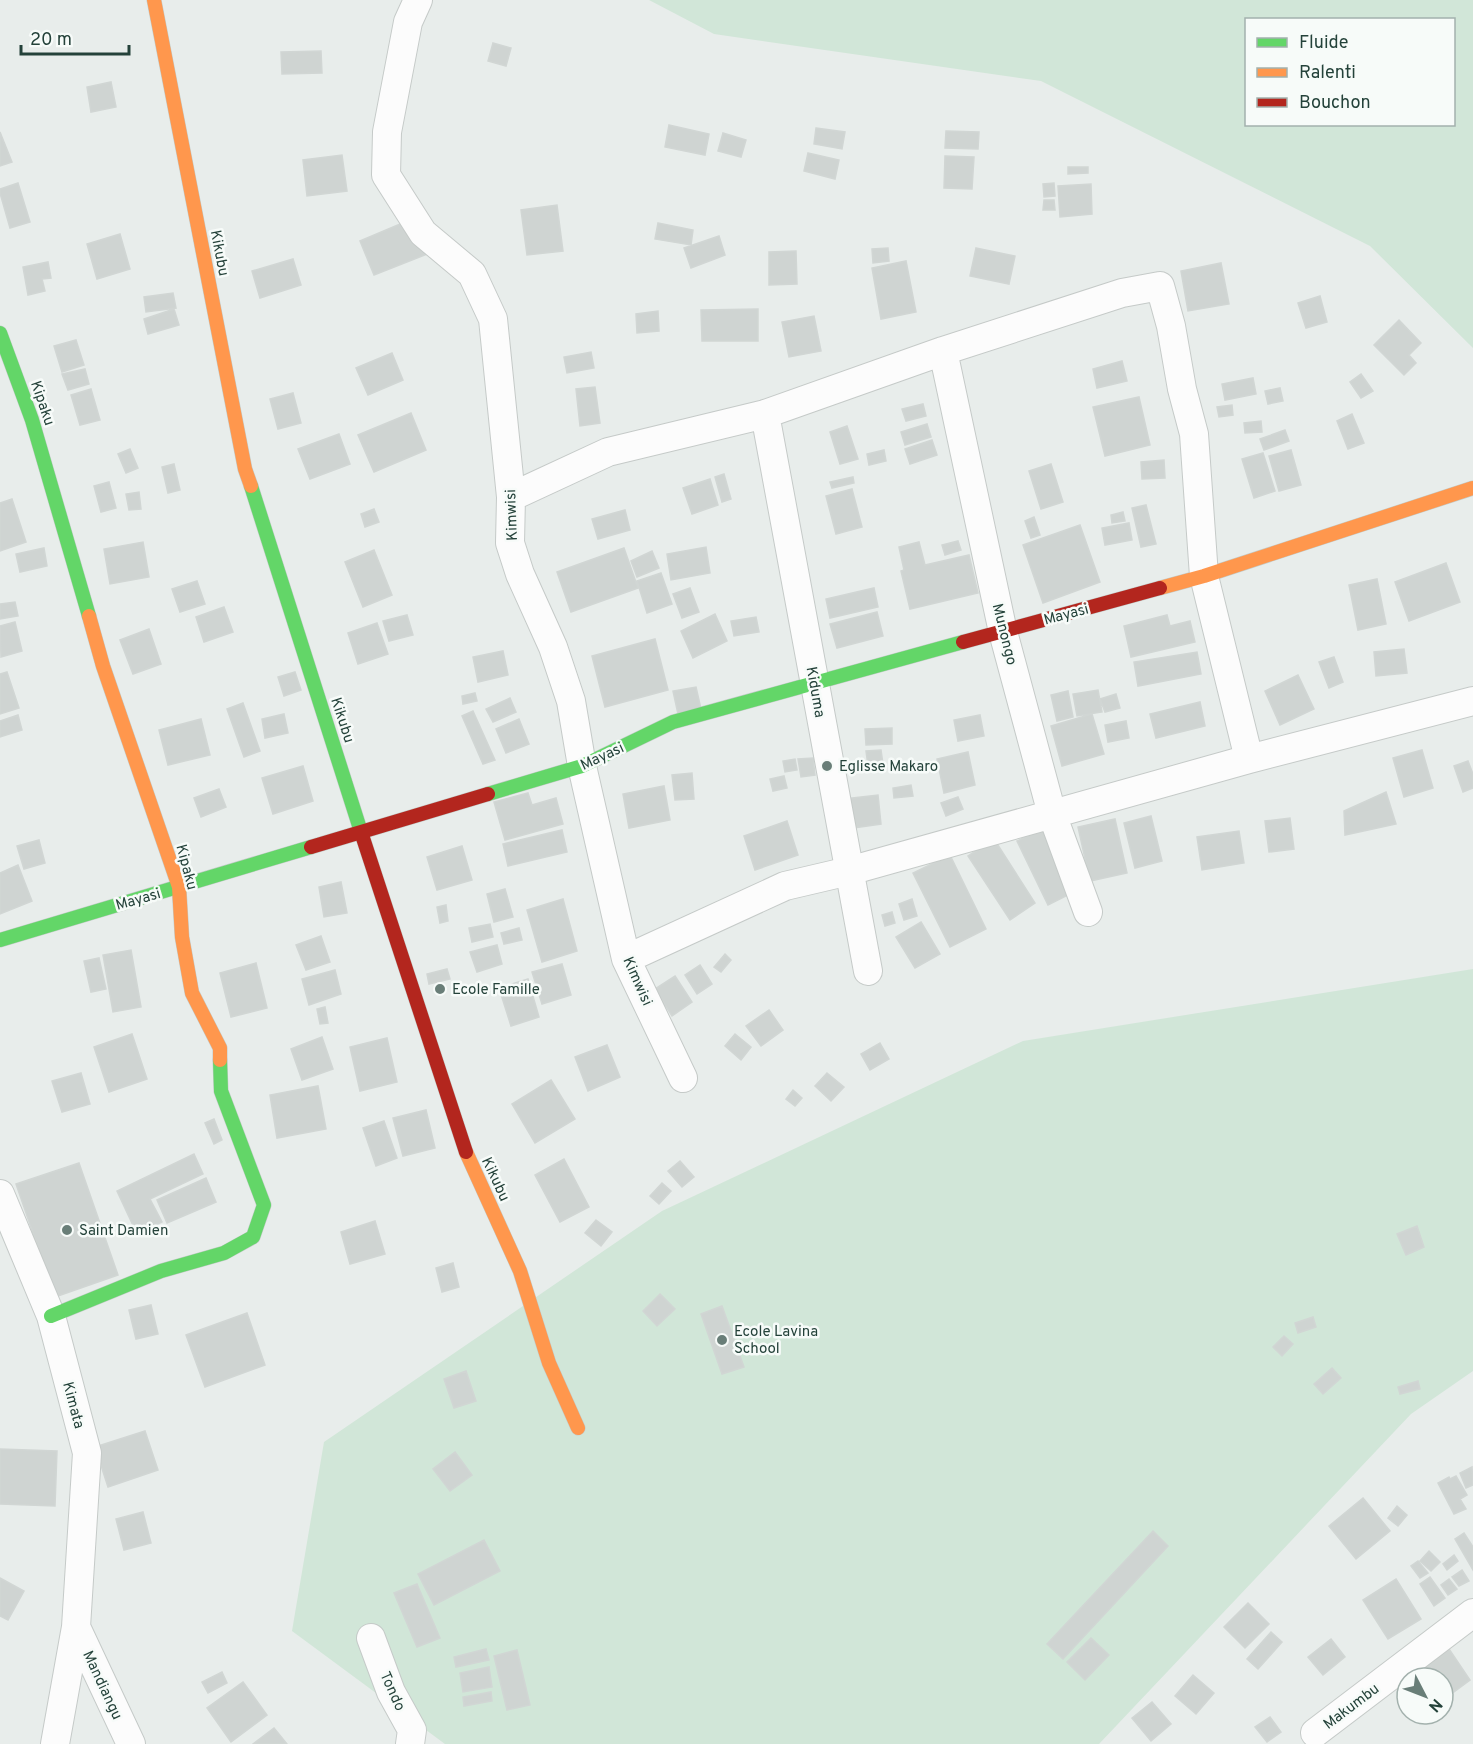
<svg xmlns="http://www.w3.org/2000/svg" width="1473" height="1744" font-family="Overpass,sans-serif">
<rect width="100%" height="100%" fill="#e8edeb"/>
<path fill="#d1e6d8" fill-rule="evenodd" d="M649 0H1473V348L1370 246 1041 81 714 34ZM1246 20H1454V124H1246Z
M1473 969V1371L1411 1414 1099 1744H445L292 1631 324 1442 662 1211 1023 1041Z"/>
<path fill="#cfd4d2" stroke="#d1d6d4" stroke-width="1.5" d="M493 43 511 48 506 66 488 61Z
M321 51 322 73 282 74 281 52Z
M111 82 116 107 91 112 87 87Z
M669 125 709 134 705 155 665 147Z
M816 128 845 132 842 149 814 144Z
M946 131 979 132 978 149 945 148Z
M0 132 12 162 0 166Z
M723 133 746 140 741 157 718 151Z
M808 153 839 160 835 179 804 171Z
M342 155 347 191 307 196 303 160Z
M945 156 974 157 972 189 944 188Z
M1068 167H1088V173L1068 174Z
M18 183 30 222 10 228 0 193V189Z
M1054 183 1055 196 1044 197 1043 184Z
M1091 184 1092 214 1060 217 1058 186Z
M1044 200H1054L1055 210H1043Z
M557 205 563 251 527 255 521 210Z
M412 219 427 254 374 275 360 241Z
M658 223 693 230 691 245 655 239Z
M120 234 130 269 97 279 87 244Z
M719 236 725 255 691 268 684 248Z
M888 248 889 261 873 263 872 249Z
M976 248 1015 256 1009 284 970 276Z
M796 251 797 284 769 285V252Z
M293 259 301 285 260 298 252 271Z
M906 261 916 312 881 319 872 268Z
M48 262 51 278 42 279 45 291 28 295 23 267Z
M1221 263 1229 304 1188 311 1181 271Z
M173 293 176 308 146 312 144 297Z
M1320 296 1327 322 1306 328 1298 303Z
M174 309 179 325 148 334 144 319Z
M758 309V341H702L701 310Z
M658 311 659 331 637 333 636 314Z
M814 316 821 351 789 357 782 322Z
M1399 320 1421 343 1409 355 1416 363 1404 375 1374 345Z
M76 340 84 365 62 372 54 346Z
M591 352 594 368 567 373 564 357Z
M392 353 403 380 368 395 356 368Z
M1122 361 1127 381 1097 388 1093 369Z
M85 369 89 384 68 390 62 374Z
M1361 374 1373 391 1361 398 1350 382Z
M1253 378 1256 394 1225 400 1222 384Z
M595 387 600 423 580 426 576 389Z
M1280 388 1283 401 1268 404 1265 391Z
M91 389 100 420 80 425 71 395Z
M293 393 301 423 278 429 270 399Z
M1139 397 1150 445 1105 456 1093 407Z
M923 404 926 416 906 421 902 409Z
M1232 405 1233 415 1219 417 1217 407Z
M411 413 426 450 374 472 358 435Z
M1352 414 1364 443 1348 449 1337 421Z
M1261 421 1262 432 1245 433 1244 423Z
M927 424 931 437 905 445 901 432Z
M847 426 858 459 840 464 830 432Z
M1285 430 1289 441 1264 450 1260 439Z
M339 434 350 464 310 479 298 449Z
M932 440 937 455 910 464 905 449Z
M130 449 138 468 126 473 118 454Z
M884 450 886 461 869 465 867 454Z
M1291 450 1301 485 1279 491 1269 456Z
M1263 453 1275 491 1254 498 1242 459Z
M1164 460 1165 478 1142 479 1141 462Z
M174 464 180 490 168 493 162 467Z
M1051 464 1063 502 1041 509 1029 471Z
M724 474 731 499 722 502 715 477Z
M853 477 854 483 832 488 830 482Z
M710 479 718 505 692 514 683 488Z
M109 482 116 508 101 512 94 486Z
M852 489 862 527 836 534 826 496Z
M139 492 141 509 129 510 126 494Z
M12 499 26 542 0 551V503Z
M1146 505 1156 544 1141 547 1132 508Z
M374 509 379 522 365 527 361 514Z
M625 510 630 530 598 539 592 519Z
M1123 512 1125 521 1112 523 1111 515Z
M1034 517 1040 535 1031 538 1025 521Z
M1129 523 1132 540 1105 545 1102 528Z
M1080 525 1100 582 1043 603 1023 545Z
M958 541 961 550 945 555 942 545Z
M143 542 149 577 110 584 104 549Z
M919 542 925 565 969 555 978 593 910 609 901 571 904 570 899 547Z
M706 547 710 573 671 580 667 554Z
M44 548 47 566 20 572 16 554Z
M624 548 638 588 571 612 557 572Z
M374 550 392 595 363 607 345 562Z
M652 551 659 568 637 577 631 561Z
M1446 563 1460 602 1409 621 1395 582Z
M661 573 672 604 647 613 637 581Z
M1377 579 1386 624 1358 630 1349 585Z
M197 581 205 604 180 612 172 589Z
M690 588 699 612 682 618 673 594Z
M874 588 878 607 830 618 826 599Z
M15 602 18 616 0 619V604Z
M224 607 233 632 204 642 196 617Z
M877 612 883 636 837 648 830 624Z
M715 614 727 641 693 658 681 631Z
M407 615 413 635 389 641 383 621Z
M1167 615 1170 626 1190 621 1195 642 1131 657 1124 626Z
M756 617 759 632 734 636 731 621Z
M15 622 22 651 1 657 0 626Z
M377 623 388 654 358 664 348 633Z
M149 629 161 664 133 674 120 640Z
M655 639 668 690 605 707 592 656Z
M1404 649 1407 673 1376 676 1374 652Z
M503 651 508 675 478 682 473 657Z
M1197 652 1201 674 1138 686 1134 662Z
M1334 657 1343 682 1329 688 1319 662Z
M7 672 19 708 0 714V674Z
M295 672 301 690 284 696 278 677Z
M1298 675 1314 709 1280 725 1265 691Z
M696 687 701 709 678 714 673 691Z
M1098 690 1102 712 1077 716 1073 694Z
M1068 691 1073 717 1057 721 1051 695Z
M475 693 477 701 463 704 462 696Z
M1116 694 1120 708 1105 712 1100 699Z
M510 698 516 712 493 722 486 709Z
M1200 702 1205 726 1156 738 1150 714Z
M243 703 260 751 244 757 227 709Z
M473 711 495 760 483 764 462 716Z
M284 714 288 733 265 738 262 719Z
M1092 714 1104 754 1062 766 1051 726Z
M18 715 22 730 0 737V721Z
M980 715 984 736 958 741 954 720Z
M201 719 210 755 168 765 159 730Z
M519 719 529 744 506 753 496 729Z
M1126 721 1129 738 1108 742 1105 725Z
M892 728V744L866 745 865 729Z
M881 750 883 764 868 766 866 751Z
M1422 750 1433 788 1404 797 1393 758Z
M968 752 975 785 944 793 937 759Z
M813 758 815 775 801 777 798 759Z
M795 759 797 770 785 772 783 761Z
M1468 761 1473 774V788L1463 792 1454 766Z
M303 766 313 801 273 814 262 778Z
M692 773 694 799 675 800 672 775Z
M784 776 787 788 773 791 770 779Z
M911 785 913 796 894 798 893 788Z
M664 786 670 820 629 828 623 794Z
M219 789 226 807 201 817 194 798Z
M1386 792 1396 824 1345 835 1344 811Z
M528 793 532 805 556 798 563 824 505 840 494 802Z
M878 795 881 824 847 829 844 799Z
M958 797 963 809 946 816 941 803Z
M1151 816 1162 861 1135 868 1124 823Z
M1290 818 1294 849 1269 852 1265 821Z
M1115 819 1127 873 1090 881 1078 827Z
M787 821 798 855 755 870 744 836Z
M1042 829 1072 893 1048 905 1017 841Z
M562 830 567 852 508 866 503 844Z
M1239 831 1244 863 1202 870 1197 837Z
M994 839 1035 903 1010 920 968 856Z
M39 840 45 863 24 869 17 846Z
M462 846 472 880 437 890 427 857Z
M950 855 986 929 950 947 913 873Z
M18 865 32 901 0 914V873Z
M341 882 347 913 324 917 319 887Z
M505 889 513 917 494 922 487 894Z
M563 899 577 951 542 962 527 910Z
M912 899 917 916 904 920 899 904Z
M446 905 448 921 440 923 437 907Z
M892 912 895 923 885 926 882 915Z
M921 922 940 954 915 968 896 937Z
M490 924 493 937 472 942 469 928Z
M519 928 522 940 504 944 501 933Z
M321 936 330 962 306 970 296 945Z
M497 945 502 964 477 972 470 952Z
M131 950 141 1007 113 1012 103 955Z
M725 954 731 960 721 972 714 967Z
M99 958 106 989 91 992 84 961Z
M256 963 267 1008 231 1017 220 973Z
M562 964 571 995 542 1004 532 972Z
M700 965 712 984 697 994 685 975Z
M447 969 450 979 429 984 427 974Z
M335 970 341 994 309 1005 302 979Z
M675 976 692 1002 672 1016 655 989Z
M528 979 539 1017 511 1026 499 988Z
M325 1007 328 1023 320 1024 317 1009Z
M769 1010 783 1030 761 1046 746 1026Z
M132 1034 147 1079 109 1092 94 1047Z
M735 1034 751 1047 741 1060 725 1046Z
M322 1037 333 1069 302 1080 291 1049Z
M387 1038 397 1082 360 1091 350 1047Z
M880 1043 889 1059 870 1070 861 1054Z
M607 1045 620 1077 588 1091 575 1057Z
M81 1073 90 1104 62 1112 52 1081Z
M827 1073 844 1087 831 1101 815 1086Z
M551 1080 575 1119 535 1143 512 1104Z
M318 1086 326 1129 277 1138 270 1095Z
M793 1090 802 1098 795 1106 786 1099Z
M426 1110 435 1148 403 1156 393 1118Z
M214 1119 222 1140 214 1144 205 1123Z
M384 1121 397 1158 376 1166 363 1128Z
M194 1154 203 1174 150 1199 162 1222 137 1234 117 1191Z
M564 1159 589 1207 560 1222 535 1175Z
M680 1161 694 1177 682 1187 668 1171Z
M79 1163 118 1275 55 1297 16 1184Z
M206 1178 216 1202 167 1223 157 1200Z
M662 1183 671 1191 659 1204 650 1196Z
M596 1220 612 1232 601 1246 585 1233Z
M375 1221 385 1254 350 1264 341 1232Z
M1417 1226 1424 1247 1406 1255 1397 1234Z
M453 1263 459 1287 442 1292 436 1268Z
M660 1294 675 1309 657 1326 643 1311Z
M151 1305 158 1334 136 1339 129 1310Z
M722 1306 744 1367 722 1374 701 1314Z
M247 1313 265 1365 205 1387 186 1335Z
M1313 1317 1316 1327 1298 1333 1295 1323Z
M1284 1336 1293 1344 1282 1356 1273 1347Z
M1332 1368 1341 1378 1323 1394 1314 1384Z
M466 1371 476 1401 454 1408 444 1379Z
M1418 1381 1420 1389 1400 1394 1398 1387Z
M145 1431 158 1470 108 1487 95 1447Z
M0 1449 57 1451 55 1506 0 1504Z
M455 1452 472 1475 450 1491 433 1469Z
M1472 1467 1473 1485 1466 1488 1460 1473Z
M1456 1476 1467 1495 1460 1499 1466 1509 1454 1514 1438 1483 1449 1477 1450 1479Z
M1363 1498 1390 1531 1356 1559 1329 1526Z
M1397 1506 1407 1515 1398 1526 1388 1518Z
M143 1512 151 1543 124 1550 116 1519Z
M1153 1531 1168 1546 1063 1659 1047 1644Z
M1464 1533 1473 1547V1570L1455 1539Z
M484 1540 500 1571 434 1605 418 1574Z
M1429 1551 1440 1562 1431 1571 1420 1561Z
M1454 1555 1458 1561 1447 1570 1443 1564Z
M1418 1561 1428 1573 1420 1578 1411 1566Z
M1462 1570 1469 1581 1459 1586 1452 1577Z
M1430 1577 1445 1598 1434 1606 1420 1584Z
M0 1578 24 1591 8 1620 0 1616Z
M1396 1579 1421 1619 1388 1639 1363 1600Z
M1449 1579 1457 1589 1448 1595 1441 1585Z
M417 1584 440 1638 417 1647 394 1593Z
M1248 1603 1269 1624 1245 1648 1224 1627Z
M1271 1632 1282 1642 1258 1669 1247 1659Z
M1091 1638 1109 1655 1085 1680 1067 1662Z
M1331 1639 1345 1657 1323 1675 1308 1657Z
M1447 1646 1470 1680 1443 1700V1678H1413L1409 1672Z
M486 1649 489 1660 456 1667 454 1657Z
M517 1650 530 1705 507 1710 494 1656Z
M489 1667 492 1687 463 1692 460 1673Z
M222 1672 227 1683 208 1693 202 1682Z
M1193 1675 1214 1693 1196 1714 1175 1696Z
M243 1682 267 1715 231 1742 207 1708Z
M491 1692 492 1701 464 1706 463 1697Z
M1152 1702 1171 1724 1151 1741 1132 1718Z
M1270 1717 1281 1732 1267 1742 1255 1727Z
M274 1728 287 1744H253Z"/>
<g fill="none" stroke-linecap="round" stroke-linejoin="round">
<defs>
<path id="street" d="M418 0 408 22 387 132 386 175 423 233 472 274 493 319 511 497 510 543 520 574 553 647 571 701 582 766 626 959 683 1078
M943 351 1003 632 1052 814 1088 912
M765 414 868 971
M511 497 608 452 765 414 943 351 1122 293 1160 286 1171 326 1182 389 1194 434 1204 576 1249 759
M626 959 785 886 849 871 1249 759 1473 701
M0 1194 51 1316 87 1453 76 1627 55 1744
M76 1627 131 1744
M371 1638 391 1692 412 1730 410 1744
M1315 1733 1473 1613"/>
<path id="fast" d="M0 333 32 420 89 616
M251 486 362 835
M488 794 582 766 673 722 963 642
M0 940 311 847
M51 1316 161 1271 224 1253 253 1237 264 1205 221 1091 220 1060"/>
<path id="slow" d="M154 0 245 469 251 486
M1160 588 1204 576 1473 488
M89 616 103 666 179 887 182 937 192 993 220 1048V1060
M466 1152 520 1271 549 1363 578 1428"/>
<path id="jam" d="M963 642 1160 588
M362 835 466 1152
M311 847 488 794"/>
</defs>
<use href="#street" stroke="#c5cac8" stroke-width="30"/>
<use href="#fast" stroke="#c3cbc8" stroke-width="15"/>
<use href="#slow" stroke="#c3cbc8" stroke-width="15"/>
<use href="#jam" stroke="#c3cbc8" stroke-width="15"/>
<use href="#street" stroke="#fcfcfc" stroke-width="28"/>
<use href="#fast" stroke="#63d668" stroke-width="14"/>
<use href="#slow" stroke="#ff974d" stroke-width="14"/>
<use href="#jam" stroke="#b3261e" stroke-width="14"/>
</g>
<g fill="#697e78" stroke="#f7fbf9" stroke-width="2">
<circle cx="827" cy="766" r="6"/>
<circle cx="440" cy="989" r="6"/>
<circle cx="67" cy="1230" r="6"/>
<circle cx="722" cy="1340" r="6"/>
</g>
<g text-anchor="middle" stroke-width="5" stroke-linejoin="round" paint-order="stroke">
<g font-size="15" fill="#24423a" stroke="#f7fbf9">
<text transform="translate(220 253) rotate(79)" y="5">Kikubu</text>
<text transform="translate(43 403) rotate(71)" y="5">Kipaku</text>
<text transform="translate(511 515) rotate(-92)" y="5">Kimwisi</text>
<text transform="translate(1066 614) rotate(-15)" y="5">Mayasi</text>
<text transform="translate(1005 634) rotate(76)" y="5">Munongo</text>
<text transform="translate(816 692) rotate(80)" y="5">Kiduma</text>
<text transform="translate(343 720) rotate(72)" y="5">Kikubu</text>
<text transform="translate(602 756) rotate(-25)" y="5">Mayasi</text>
<text transform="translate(187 867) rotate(75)" y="5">Kipaku</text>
<text transform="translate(138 899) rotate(-16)" y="5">Mayasi</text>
<text transform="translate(638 981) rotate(66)" y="5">Kimwisi</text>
<text transform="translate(496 1179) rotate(65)" y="5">Kikubu</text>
<text transform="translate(74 1405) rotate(75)" y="5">Kimata</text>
<text transform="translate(103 1685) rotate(65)" y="5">Mandiangu</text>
<text transform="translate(393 1691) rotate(66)" y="5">Tondo</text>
<text transform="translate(1351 1706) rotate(-37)" y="5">Makumbu</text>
</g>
<g font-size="15" fill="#24423a" stroke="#f7fbf9" text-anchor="start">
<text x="839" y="771">Eglisse Makaro</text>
<text x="452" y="994">Ecole Famille</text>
<text x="79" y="1235">Saint Damien</text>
<text x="734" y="1336">Ecole Lavina<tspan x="734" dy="17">School</tspan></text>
</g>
</g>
<rect x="1245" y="18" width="210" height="108" fill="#f7fbf9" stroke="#a3b1ad" stroke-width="1.5"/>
<rect x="1257" y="38" width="30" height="9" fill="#63d668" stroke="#a3b1ad" stroke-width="1.5"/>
<text x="1299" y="48" font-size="18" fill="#24423a">Fluide</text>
<rect x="1257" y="68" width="30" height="9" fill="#ff974d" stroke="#a3b1ad" stroke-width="1.5"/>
<text x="1299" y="78" font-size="18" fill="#24423a">Ralenti</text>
<rect x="1257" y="98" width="30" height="9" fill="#b3261e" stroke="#a3b1ad" stroke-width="1.5"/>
<text x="1299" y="108" font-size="18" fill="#24423a">Bouchon</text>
<g transform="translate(1425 1696) rotate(132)"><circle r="28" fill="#f7fbf9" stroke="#a3b1ad" stroke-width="1.5"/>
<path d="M0-4.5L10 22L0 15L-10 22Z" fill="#697e78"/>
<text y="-9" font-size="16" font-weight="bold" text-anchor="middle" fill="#24423a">N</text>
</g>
<path d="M21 45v9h108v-9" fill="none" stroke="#24423a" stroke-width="3"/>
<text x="30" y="45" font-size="18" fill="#24423a" stroke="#f7fbf9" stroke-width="4.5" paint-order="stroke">20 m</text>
</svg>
